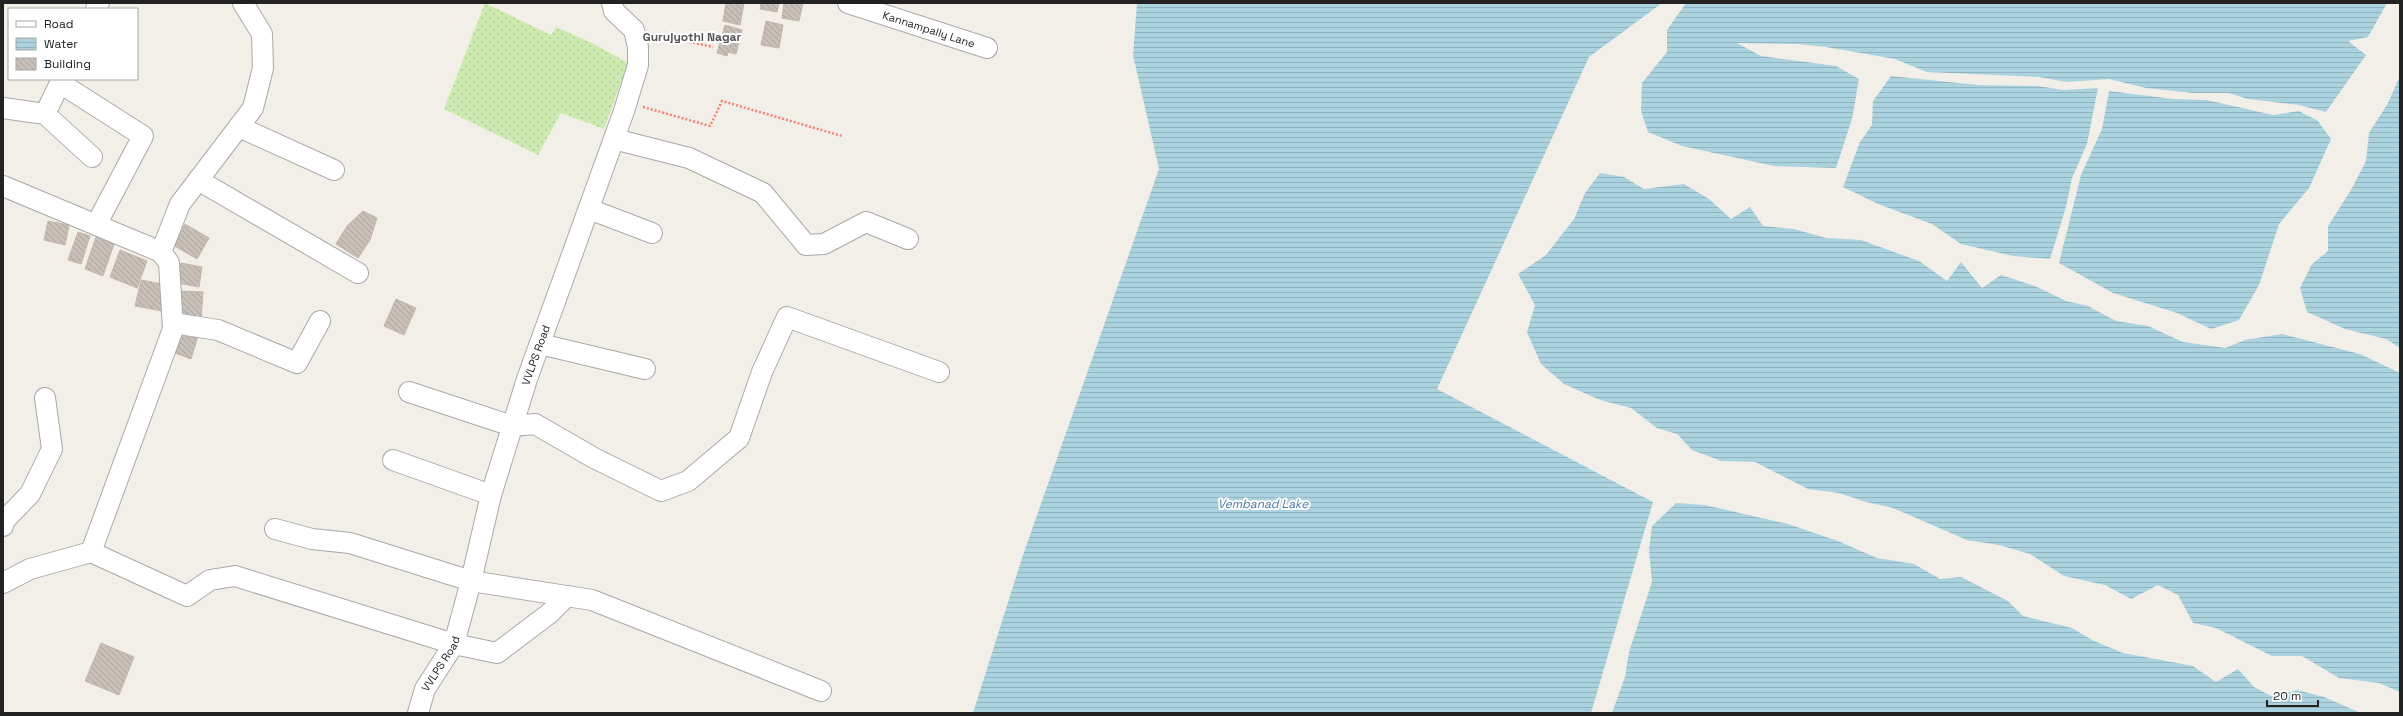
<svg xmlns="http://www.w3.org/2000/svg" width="2403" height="716" font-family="'Space Grotesk',sans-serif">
<defs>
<pattern id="grass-dots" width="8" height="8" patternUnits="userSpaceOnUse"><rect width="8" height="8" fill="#cdebb0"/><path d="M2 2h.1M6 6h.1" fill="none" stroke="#b0c997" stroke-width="1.8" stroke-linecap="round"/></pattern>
<pattern id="water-rules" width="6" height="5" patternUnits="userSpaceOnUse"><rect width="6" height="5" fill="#aad3df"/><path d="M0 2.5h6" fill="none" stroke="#92b5bf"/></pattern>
<pattern id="building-back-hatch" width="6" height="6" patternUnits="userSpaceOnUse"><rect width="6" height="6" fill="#c7bfb8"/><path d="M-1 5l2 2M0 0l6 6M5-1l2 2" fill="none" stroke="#aba49e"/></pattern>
</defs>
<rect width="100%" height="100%" fill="#f2efe9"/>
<path fill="url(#grass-dots)" d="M485 3 551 35 556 27 594 44 628 63 604 129 561 113 538 155 444 109Z"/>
<path fill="url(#water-rules)" d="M1137 3H1662L1589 57 1437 389 1653 502 1591 713H973L1023 555 1159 169 1133 55Z
M1686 3H2387L2368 37 2348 41 2366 55 2326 112 2299 105 2248 99 2228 93H2193L2146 88 2109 79 2067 82 2039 77 1927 72 1895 59 1826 47 1798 44 1737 43 1761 56 1836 66 1859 79 1852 119 1836 168 1774 166 1682 146 1648 132 1641 111 1642 83 1667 52V30Z
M1891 76 1978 85 2038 86 2063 90 2098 88 2087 144 2072 178 2066 207 2050 259 2013 256 1961 244 1932 224 1878 204 1843 187 1860 142 1872 125 1873 101Z
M2400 76V348L2386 339 2345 329 2307 312 2300 288 2312 264 2328 251V226L2351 190 2366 161 2369 133 2388 103Z
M2109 91 2173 99 2207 100 2273 115 2299 111 2318 121 2331 139 2309 188 2279 224 2259 285 2239 320 2211 329 2177 313 2113 293 2059 263 2081 175 2102 129Z
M1600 173 1624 177 1644 189 1684 184 1709 199 1731 219 1750 207 1763 226 1794 229 1826 238 1861 240 1919 261 1947 281 1961 262 1982 288 2001 275 2035 286 2066 301 2088 306 2116 321 2148 326 2183 342 2225 348 2245 340 2282 334 2360 354 2400 373V692L2379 683 2339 678 2302 656H2272L2216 628 2193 623 2178 595 2158 585 2131 599 2105 585 2064 576 2030 554 1999 545 1967 540 1893 508 1866 502 1839 493 1808 489 1755 462 1721 461 1692 450 1677 434 1657 428 1631 408 1600 400 1564 384 1541 364 1527 332 1535 305 1518 274 1546 255 1574 219 1585 193Z
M1676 503 1705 505 1788 524 1838 541 1877 558 1914 564 1940 579 1961 577 2008 601 2023 616 2072 628 2092 640 2123 653 2193 666 2216 682 2238 669 2254 687 2273 697 2297 690 2324 697 2361 713H1612L1625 677 1629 652 1652 582 1649 550 1652 526Z"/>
<path fill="url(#building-back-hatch)" stroke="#c4b6ab" d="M726 3H744L740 25 723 21Z
M761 3H779L777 12 760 9Z
M784 3H803L799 21 782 18Z
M766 21 783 25 779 48 761 45Z
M725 25 742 30 736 54 728 52 727 56 717 53Z
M363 211 377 218 370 240 358 258 336 244 347 226Z
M48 221 69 225 65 245 44 240Z
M185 224 209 238 197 259 173 245Z
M78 232 90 236 81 264 68 260Z
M96 237 114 244 103 276 85 269Z
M120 250 147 261 137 288 110 277Z
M181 263 202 267 199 287 178 283Z
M141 280 167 285 162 311 135 306Z
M180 291 203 292 201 320 179 319Z
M396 299 416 308 404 335 384 326Z
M180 327 199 333 191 359 172 352Z
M101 643 134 657 119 695 85 681Z"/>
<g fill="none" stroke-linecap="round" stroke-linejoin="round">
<defs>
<g id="minor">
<path id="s1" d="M848 3 987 48"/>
<path d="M96 9 99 3"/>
<path d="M60 83 143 136 96 225"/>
<path d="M3 108 45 114 92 157"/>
<path d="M45 114 62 79"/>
<path d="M239 127 334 170"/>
<path d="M614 139 689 158 763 193 806 245 824 244 866 222 908 239"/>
<path d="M198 180 358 273"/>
<path d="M3 186 161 252 169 263 173 329 91 552"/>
<path d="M589 209 652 233"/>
<path d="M161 252 180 204 253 108 263 68 262 34 243 3"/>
<path d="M173 323 218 330 297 363 320 321"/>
<path d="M540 344 645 369"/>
<path d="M409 392 512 426 535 424 594 458 661 491 688 481 739 438 762 372 787 317 939 372"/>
<path d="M393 460 491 495"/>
<path d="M3 526 4 521 30 494 52 449 45 398"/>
<path d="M275 529 312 539 350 543 471 581 592 600 821 691"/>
<path d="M3 583 30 569 91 552 187 596 210 580 235 576 454 644 497 653 550 613 567 596"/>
<path id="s2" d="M418 713 425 689 454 644 471 581 491 495 527 379 624 111 638 65V47L634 30 614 11 612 3"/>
</g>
</defs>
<use href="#minor" stroke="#a9a9a9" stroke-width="22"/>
<path stroke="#fa8072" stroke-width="2.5" stroke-dasharray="2 2" stroke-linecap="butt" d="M654 34 713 47
M643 107 710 126 722 101 842 136"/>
<use href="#minor" stroke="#fff" stroke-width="20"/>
</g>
<g text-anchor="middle" stroke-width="4" stroke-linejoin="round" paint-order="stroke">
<g font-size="11" fill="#222" stroke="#fff">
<text dy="4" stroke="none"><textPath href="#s1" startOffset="85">Kannampally Lane</textPath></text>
<text dy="4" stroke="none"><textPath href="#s2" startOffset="379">VVLPS Road</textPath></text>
<text dy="4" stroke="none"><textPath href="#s2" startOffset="55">VVLPS Road</textPath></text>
</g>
<g font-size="12" font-weight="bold" fill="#555" stroke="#fff">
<text x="692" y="41">Gurujyothi Nagar</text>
</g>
<g font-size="12" font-style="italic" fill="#4a7aab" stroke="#fff">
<text x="1263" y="508">Vembanad Lake</text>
</g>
</g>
<rect width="2403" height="716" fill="none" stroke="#222222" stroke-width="8"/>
<rect x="8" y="8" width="130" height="72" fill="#ffffff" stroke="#a7a7a7"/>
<rect x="16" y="21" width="20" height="6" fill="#ffffff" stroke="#a7a7a7"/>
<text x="44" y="28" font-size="12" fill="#222222">Road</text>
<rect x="16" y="38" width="20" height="12" fill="url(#water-rules)" stroke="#a7a7a7"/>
<text x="44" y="48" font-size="12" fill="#222222">Water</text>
<rect x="16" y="58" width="20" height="12" fill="url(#building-back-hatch)" stroke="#a7a7a7"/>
<text x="44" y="68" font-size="12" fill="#222222">Building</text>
<path d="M2267 700v6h51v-6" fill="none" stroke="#222222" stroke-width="2"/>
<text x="2273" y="700" font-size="12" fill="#222222" stroke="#ffffff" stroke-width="3" paint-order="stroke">20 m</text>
</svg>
